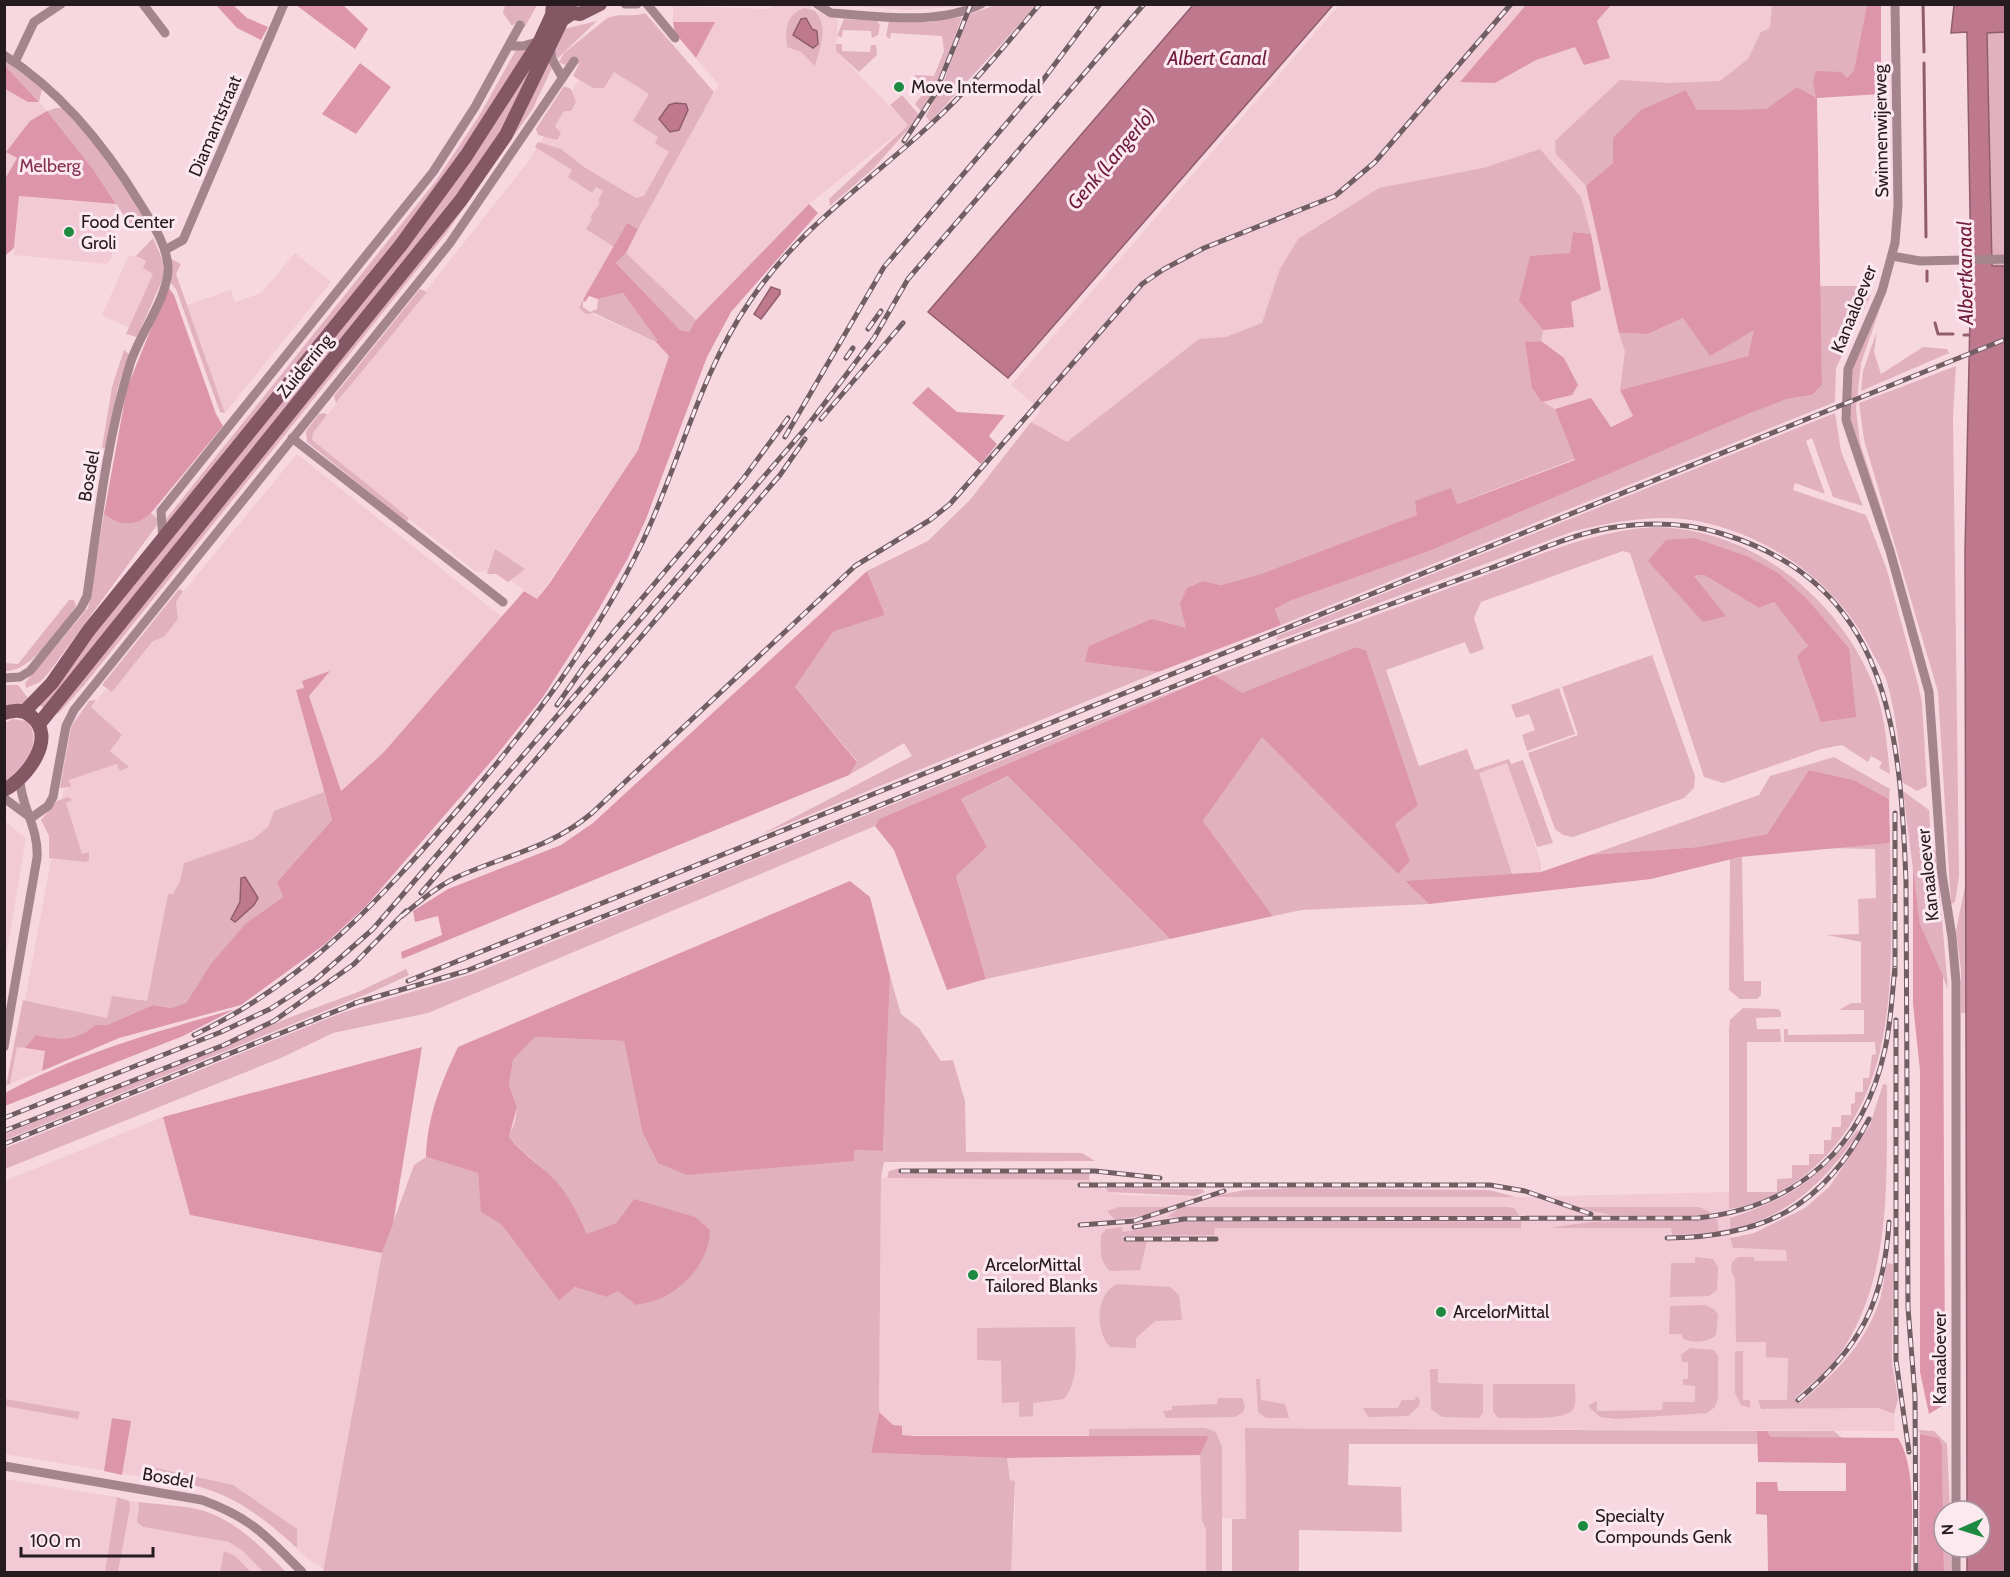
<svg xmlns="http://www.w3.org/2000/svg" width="2010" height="1577" font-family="Cabin,sans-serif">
<rect width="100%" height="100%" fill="#f7d8e1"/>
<path fill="#f1cad5" d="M773 5H810L815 11 838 17 836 51 908 125 809 204 696 320 626 253 638 229 579 308 656 342 669 356 638 450 537 599 497 571 476 572 319 447 312 440 313 433 527 163 579 80 593 88 614 72 649 94 658 138 656 143 675 157 719 85 696 58 715 22H673V6L769 9Z
M837 5H957V7L906 10Z
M1339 5H1881V94L1817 97 1648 334 1620 390 1633 416 1418 515 1261 574 885 615 867 571 928 541 970 500 1041 410 1011 385Z
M5 89 28 102H39L47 111 30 121 6 152 17 158 5 179Z
M19 196 116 204 112 257 107 264 14 255Z
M295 253 331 282 225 413 187 305 231 290 235 302 261 293Z
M134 255 146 261 154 273 129 328 102 315 128 257Z
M297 454 502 617 384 752 340 791 309 696 329 672 302 681 304 688 296 690 324 792 274 811 268 827 253 839 184 863 180 881 173 895H168L147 1001 107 1018 25 1000 64 790 71 787 69 780 118 764 129 767 110 751 122 735 91 707 107 688 112 692 154 641 164 637 178 619 176 602 183 592Z
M1507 763 1541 862V872L1512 874 1478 773Z
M5 821 26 838 5 963Z
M17 1047 46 1051 42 1071 10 1084Z
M163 1117 190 1215 382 1253 324 1569 310 1561 268 1521 248 1507 223 1495 197 1486 5 1454 4 1181Z
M881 1178 1089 1180 1108 1192 1122 1195 1210 1197H1516L1729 1192 1731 1244 1742 1249H1786L1787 1261H1753L1754 1257 1731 1271 1766 1342 1788 1358 1787 1400H1758L1760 1409 1878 1408 1894 1414 1895 1431 1245 1428 1246 1519 1222 1518V1447L1209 1436 902 1435 879 1412Z
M1200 1455 1202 1521 1206 1529V1572H1011L1012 1537 1015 1524V1481L1010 1480 1007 1458Z
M4 1479 117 1497 105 1572H5Z
M129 1501 139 1502 137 1511 143 1527 229 1542 243 1551 263 1572H118Z"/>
<path fill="#e1b1bf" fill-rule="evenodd" d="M505 5H537L525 27 515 23 512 26 503 13Z
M995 5H1037L930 122 926 116 944 81 968 15Z
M1772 5H1867L1854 70 1847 78 1817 97 1797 87 1766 109 1697 110 1686 90 1614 138 1613 163 1586 186 1556 154 1555 141 1620 80 1669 83 1720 81 1748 59 1761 32 1770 28Z
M804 8 815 11C829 27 820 48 815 66L801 52 787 47C785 29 786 15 804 8Z
M645 13 714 92 638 229 627 223 614 247 586 229 592 219 590 217 600 203 598 201 603 191 596 187 592 193 568 177 572 170 535 147 538 142 561 149 584 167 636 198 644 196 669 152 655 143 658 137 633 121 649 94 614 72 604 88H593L573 76 579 64 571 58 565 65 559 62 564 53 606 19C618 12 632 18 645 13Z
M962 17 940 77 922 112 915 104 922 95 913 85 915 75 934 76 944 51 942 36 891 33 890 39 886 36 889 21 928 22Z
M844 19 877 21 880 25 878 35 872 38 871 31 843 30 842 37 837 36Z
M597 21 557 59 554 48 564 29Z
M1987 32H2005V266H1992Z
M836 44H842V51L870 52 871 45H876L877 55 859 72 836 51Z
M540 46 510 122 470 177 44 709 39 704 79 650 238 457Z
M531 48C492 103 457 159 417 213 338 321 250 422 166 526V519L435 182 479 116 516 50Z
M547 59 552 68 532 110 445 235 85 684 59 713 53 716 446 226Z
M6 61 42 89 39 102 5 66Z
M564 86 571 89 576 102 571 111H564L555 126 561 133 557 140 538 135 536 129Z
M902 95 920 116 873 169 830 206 829 199 908 125 890 105Z
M56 108H62L105 156 144 218 139 228 130 225 93 169 47 111Z
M1540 149 1581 197 1591 234 1573 232 1570 253 1519 301 1543 330 1541 341 1525 342 1543 402 1555 409 1575 459 1456 504 1451 488 1418 515 1261 574 1221 585 1203 581 1187 588 1186 628 1085 662 1158 672 758 836 912 756 904 743 849 775 857 761 795 687 833 632 885 615 867 571 928 541 970 500 1031 422 1067 442 1199 339 1226 337 1262 323 1280 269 1298 239 1379 188 1483 168Z
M153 238 163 261V278L137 337 126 334 153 274 143 268 146 261 136 256Z
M626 253 696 320 689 332 680 330 616 263Z
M171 259 181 264 176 274 225 413 220 412 176 289 170 282Z
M1819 286H1858L1859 294H1871L1836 368 1835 402 1281 625 1275 609 1290 601 1432 550 1749 413 1787 399 1812 395 1822 385Z
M420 289 427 292 336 403 334 396Z
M623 293 657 340 656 342 594 313 586 314 579 308 583 300V307L590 312 597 309 598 299Z
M1883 300 1861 363 1856 409 1860 443 1892 541C1873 489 1839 429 1852 372 1858 346 1872 323 1883 300Z
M1683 318 1755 330 1748 356 1620 390 1625 352 1619 333 1648 334Z
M1877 331 1874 352 1881 374 1923 347 1947 349 1949 353 1861 391 1863 371Z
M124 350 129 354 118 387 106 447 102 448 112 387Z
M1956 366 1953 416 1959 876 1955 902 1951 904 1938 692 1864 440 1859 403Z
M325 413 327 415 313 433 312 440 409 518 406 522 307 442 306 431 319 414Z
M1835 413 1841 451 1863 506 1833 497 1812 438 1806 441 1825 494 1795 483 1793 490 1866 515 1887 570 1918 684 1922 703 1927 786 1917 791 1902 782C1900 749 1896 715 1887 682 1884 673 1878 663 1873 654 1839 584 1772 536 1697 521 1658 513 1612 522 1574 531L1276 641 1277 636Z
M151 513 158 519 157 525 50 671 40 682 26 688 25 683 88 608 104 514C119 525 137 526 151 513Z
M1655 527C1753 529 1840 598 1875 689 1885 716 1887 746 1890 774L1879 768 1882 762 1871 756 1868 762 1842 745 1821 749 1723 783 1704 777 1630 553 1623 551 1481 602 1474 618 1484 649 1470 654 1465 642 1386 670 1419 766 1467 749 1475 770 1509 759 1511 764 1523 760 1553 843 1537 847 1507 763 1479 773 1512 874 1406 882 1429 904 1302 910 1273 916 1203 821 1262 736 1398 874 1410 861 1394 824 1418 805 1366 650 1356 647 1242 694 1213 675 879 819 875 826 428 1013 333 1033 283 1057 5 1169V1148L344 1012 472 974 1121 712C1234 667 1348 625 1463 583 1525 561 1588 531 1655 527ZM1749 557C1795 582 1815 609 1849 648L1808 646 1774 602 1759 608 1704 575 1694 576 1725 616 1648 561Z
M495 549 525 569 508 582 496 574H487Z
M179 589 183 591 176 602 178 619 164 637 153 641 112 692 102 685Z
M69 600H74L76 606C63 626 30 673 5 671L4 663 18 664Z
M1652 655 1695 776 1694 788 1684 798 1573 837 1563 835 1555 829 1528 753 1578 735 1562 687Z
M4 685H18L32 703 5 709Z
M1559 688 1575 734 1527 751 1522 735 1535 730 1529 714 1516 718 1511 705Z
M96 700 91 707 122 735 110 751 129 767 120 771 117 764 69 780 71 787 60 788 71 727 89 701Z
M12 719 27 721C45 743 22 767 5 782V723Z
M1834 757 1890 789 1889 799 1854 780 1809 770 1767 834 1698 847 1590 855 1759 795 1770 776Z
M1009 776 1170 939 986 979 956 876 987 847 961 799Z
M1903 791 1929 810 1931 845 1936 852 1948 989 1920 924Z
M324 792 332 820 277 882 283 897 246 923 212 964 186 1003 171 1008 153 1005 107 1025H95C75 1042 60 1040 36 1035L25 1048 17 1047 10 1084 6 1085 23 1000 107 1018 112 996 147 1001 168 894H173L180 881 184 863 253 839 268 827 274 811Z
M68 797 72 800 66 803 82 854 89 852V860L85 862 49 858V836L41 820 57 801Z
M1890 843C1891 956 1905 1090 1810 1171 1787 1190 1758 1205 1729 1209V1030L1730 1020 1743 1008 1778 1009 1781 1012V1017L1756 1018 1757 1029H1780L1781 1042H1747V1192H1777V1179L1792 1178V1165H1809V1154H1824V1140H1831L1832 1127H1841V1115H1851V1104L1855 1103V1092H1863V1078H1869L1872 1055 1876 1054 1875 1042H1784V1029H1788V1035L1864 1034V1010H1839L1851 1003H1861V942L1827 935 1859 934 1858 899 1876 898 1875 849 1823 848Z
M1742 857 1744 981H1761V995L1757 999H1740L1729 990 1730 859Z
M1966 881V1013H1961V970L1956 931Z
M406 969 409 975 372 992 5 1140V1134L296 1015 358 992Z
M890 976 901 1014 919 1028 941 1061 953 1060 965 1101 966 1152 1082 1153 1095 1161 884 1162 881 1178 879 1412 871 1453 1007 1458 1010 1480 1015 1481 1011 1572H323L382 1253 414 1165 426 1157 478 1173 482 1212 501 1224 559 1301 575 1287 606 1297 634 1199 616 1223 587 1235C576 1210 562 1188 543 1169 531 1157 519 1150 509 1137L515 1121 517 1107 509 1085 513 1060 535 1037 624 1041 642 1131 853 1161 854 1150 883 1151Z
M1883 1084 1887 1085C1886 1178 1894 1277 1838 1357 1828 1373 1809 1385 1795 1398L1800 1403C1834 1374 1862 1348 1878 1305 1883 1292 1884 1277 1887 1263L1893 1264 1892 1363 1898 1399 1894 1414 1878 1408 1761 1409 1758 1400H1787L1788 1358 1766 1357V1342H1736L1735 1279 1731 1271 1732 1262 1738 1257H1754V1261H1787L1786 1250 1733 1248 1730 1238 1754 1233 1805 1208 1830 1186 1870 1125Z
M1858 1129 1859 1133C1822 1184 1792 1214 1730 1230V1218C1791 1198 1818 1180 1858 1129Z
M899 1168V1174L1090 1172 1089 1180 887 1178 889 1171Z
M1105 1188 1202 1189 1205 1192 1195 1196 1108 1192Z
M1291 1188 1489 1190 1516 1197H1210L1244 1190Z
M1119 1207H1170L1151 1214 1115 1220 1107 1211Z
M1181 1207H1506L1514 1208 1520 1217H1167Z
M1574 1207H1699L1712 1213 1701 1216 1611 1215Z
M1717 1219 1719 1232 1672 1235 1671 1228H1548L1591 1222Z
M1521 1221V1228H1215L1214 1235 1122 1236 1123 1241H1147L1140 1270 1110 1271C1098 1260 1101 1249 1101 1235L1106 1229 1122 1227 1123 1232 1182 1222Z
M1695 1257 1713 1259 1718 1267 1717 1290 1709 1296 1670 1297 1671 1263H1695Z
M1117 1284 1170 1287 1179 1295 1182 1320 1155 1321 1136 1338V1348L1110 1347C1095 1331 1095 1294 1117 1284Z
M1705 1305 1715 1310 1718 1315 1716 1335C1707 1343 1694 1343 1683 1339L1682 1334H1669L1670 1306Z
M1075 1327C1075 1353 1080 1378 1064 1399L1033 1403V1416L1019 1417V1402L1002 1403 1001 1361 977 1360V1328Z
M1690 1348 1714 1350 1718 1356V1398L1715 1407 1707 1413 1617 1419 1600 1417 1588 1406 1597 1401V1411L1662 1410 1663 1402H1695V1386L1683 1385V1379H1688V1362H1682L1681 1355Z
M1735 1351H1743V1400H1750V1408L1741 1405 1735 1393Z
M1430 1369H1438V1383L1483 1384V1413L1479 1418 1442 1417 1431 1409Z
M1256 1379H1260L1261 1400 1285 1404 1289 1418H1266L1258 1412Z
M1493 1384H1575C1575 1391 1577 1402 1573 1409 1565 1422 1514 1417 1498 1418L1493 1411Z
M1416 1396 1420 1400 1419 1406 1408 1416 1368 1417 1363 1408H1398L1402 1400H1415Z
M1218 1398H1242L1245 1406 1243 1412 1235 1417 1166 1418 1163 1411 1172 1410V1406L1217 1404Z
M5 1399 80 1412 78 1419 5 1406Z
M1205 1428 1216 1432 1222 1447V1572H1206V1529L1202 1521 1200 1455 1209 1436H1089V1429Z
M1245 1428 1757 1431V1444H1349L1348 1485 1401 1487 1402 1532 1299 1530V1572H1232V1519H1246Z
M1919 1430 1934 1431 1947 1444 1950 1511H1944V1547H1951V1572H1944L1942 1446 1939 1438 1920 1434Z
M1767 1431H1834L1842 1438 1771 1437Z
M156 1468 233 1485 297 1529V1548C267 1521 238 1497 197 1486 184 1483 168 1483 155 1482Z
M117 1497 129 1501 130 1507 118 1572H105Z
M139 1502C160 1505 184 1505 204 1511 238 1522 262 1548 286 1572H263L243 1551 229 1542 143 1527 137 1522Z
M224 1551 235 1556 251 1572H220Z"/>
<path fill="#dc95ab" d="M216 5H233L247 18 268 27 261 40 237 28Z
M296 5H343L368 29 355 49Z
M1526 5H1611L1597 21 1610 58 1584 65 1575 47 1536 60 1495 83 1460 82Z
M1867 5H1881V94L1817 98 1822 385 1812 395 1787 399 1750 413 1432 550 1290 601 1275 609 1281 625 1158 672 1085 662 1089 646 1152 619 1186 628 1180 604 1187 588 1203 581 1221 585 1261 574 1417 515 1415 501 1451 488 1457 504 1575 460 1555 409 1591 398 1611 427 1633 416 1620 390 1748 356 1754 330 1710 356 1683 318 1648 334 1619 333 1586 186 1613 163V138L1641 110 1686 90 1697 110 1766 109 1797 87 1816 97 1813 82 1816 71 1841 72 1847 78 1854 70Z
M673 22H715L696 58 675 33Z
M360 63 391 87 356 134 322 114Z
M5 66 39 102H28L5 89Z
M47 111 93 169 116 204 19 196 14 248 5 256V179L17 158 6 152 30 121Z
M809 204 818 213 731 312 707 357 646 519 628 558 596 614 543 697 495 757 366 906 325 944 241 1005 119 1038 42 1071 45 1051 25 1048 36 1035C60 1040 75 1042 95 1025H107L153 1005 171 1008 186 1003 211 964 246 923 283 897 277 882 332 820 296 690 304 688 302 681 330 671 309 696 341 791 384 752 524 591 537 599 549 584 638 450 669 356 656 342 657 340 623 293 598 299 589 296 585 302 583 300 627 223 638 229 626 253 616 263 680 330 689 332 696 320Z
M1573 232 1591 234 1601 290 1571 302 1574 327 1543 330 1519 301 1530 256 1570 253Z
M168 287 174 295 216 414 223 426 151 513C136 527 120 526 104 514L127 388Z
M1541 341 1564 358 1578 385 1572 395 1542 402 1532 388 1525 342Z
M928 387 957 412 1005 415 989 436 997 444 981 464 912 403Z
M1694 538 1749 557 1778 573 1806 598 1849 648 1856 717 1821 722 1797 656 1808 646 1774 602 1759 608 1704 575 1694 576 1726 616 1703 622 1648 561 1666 540Z
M867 571 885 615 833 632 795 687 857 762 849 775 402 959 401 952 442 935 438 916 415 922 413 911 448 889 561 845 593 823Z
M1356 647 1366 650 1418 805 1395 824 1410 861 1398 874 1262 737 1203 821 1273 916 1170 939 1008 776 961 799 987 847 956 876 986 979 947 990 894 850 875 826 879 819 1214 675 1242 693Z
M1809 770 1854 780 1889 799 1890 843 1740 857 1651 879 1429 904 1405 881 1541 872 1590 855 1698 847 1767 834Z
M1913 868 1920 924 1943 976 1945 1372 1942 1406 1929 1414 1920 1372V1070L1913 1004Z
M850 881 870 897 890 976 883 1151 854 1150V1161L687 1175 658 1163 642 1131 624 1041 535 1037 513 1060 509 1085 517 1107 509 1137C523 1156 545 1167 560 1186 571 1200 579 1217 587 1234L616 1223 634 1199 695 1217 710 1230C710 1259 686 1288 659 1299 652 1302 643 1303 636 1305L618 1291 606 1297 575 1287 559 1301 501 1224 481 1212 478 1173 426 1157C427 1117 441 1083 458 1047Z
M235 1009 183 1036 5 1106V1093C78 1053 156 1032 235 1009Z
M422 1047 393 1224 382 1253 190 1215 163 1117Z
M879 1412 893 1425 902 1426V1435L915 1436H1209L1200 1455 1007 1458 871 1453Z
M112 1418 131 1421 122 1475 104 1471Z
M1757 1431H1767L1771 1437 1898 1438C1918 1470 1911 1535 1911 1572H1768L1767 1515 1756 1514V1482H1777L1778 1491H1846V1463L1758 1462Z
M1920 1434 1939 1438 1942 1446 1944 1572H1919Z"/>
<path fill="#bf798f" stroke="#915d6d" stroke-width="1.5" d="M1193 5H1333L1008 378 928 312Z
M1954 5H2005V32L1987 33 1992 266H2006L2005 1572H1967V1547H1980V1511H1967L1965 552 1971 269 1967 32 1951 33Z
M806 18 812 29 817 31 818 44 813 48 793 35 801 19Z
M675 103 686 104 688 110 679 130 670 132 659 119 669 105Z
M771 287 780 290V294L761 319 754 314Z
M245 877 258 898 254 905 235 922 231 919 240 902 241 878Z"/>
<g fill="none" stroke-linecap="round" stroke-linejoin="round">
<path stroke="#915d6d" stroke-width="3" d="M1923 4 1924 52
M1924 63 1926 237
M1927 271V281
M1935 323 1938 334H1953
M1964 335H1969"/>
<path stroke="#a4848d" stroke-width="9" d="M143 4 165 33
M625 4H637
M647 4 675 38
M817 4 831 13C879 16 937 26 981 4
M1895 4 1898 205 1895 243 1882 291 1848 369 1846 420 1890 551 1929 692 1942 874 1952 937 1956 982V1511
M509 46H523L540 41
M550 46 552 59 562 77
M4 55C62 92 106 147 141 205 152 223 167 245 168 267 169 297 139 334 130 364 107 438 98 519 87 596L81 608 30 671 20 677 4 678
M15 62 34 22 61 4
M165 250 183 240 284 4
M1892 256 1920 261 2006 259
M292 438 503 602
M163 541 161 511 433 172 475 107 520 25
M4 798 31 818
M31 818 48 806 53 797 66 726 74 710 450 243 574 61
M4 1047 37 858C39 827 20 805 20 779
M4 1466 202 1500C250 1517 268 1537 302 1572
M1956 1572V1547"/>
<path stroke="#845765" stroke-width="14" d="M562 11 580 14 600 4
M24 712 52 683 89 630 401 245 466 156 540 41 552 15 553 4
M4 713C14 710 23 709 31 716 58 737 27 778 4 790
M39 724 461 200 506 135 562 20 571 14"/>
<defs>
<path id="rail" d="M904 141 935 94 971 4
M868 329 881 311
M846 358 853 348
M821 419 903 323
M785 437 884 267 1040 84 1100 4
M557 705 583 668 743 479 788 418
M1895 813V975
M421 893 780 475 805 439
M402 916C419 902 435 888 455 878 504 855 548 850 592 813L855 566 930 520 950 504 1142 284 1164 269 1204 248 1335 196 1375 162 1511 4
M408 981 2006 339
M355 1003 466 971C670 891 873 808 1076 726 1153 695 1230 663 1308 634 1369 612 1430 590 1491 568 1530 554 1569 535 1609 528 1647 522 1686 522 1723 534 1890 585 1900 732 1906 881L1908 1308 1915 1396 1916 1572
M1896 1020V1360L1909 1452
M194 1035C307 982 381 898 461 806 531 725 595 640 642 543 680 463 699 375 750 301 801 226 865 185 930 125 970 89 1005 45 1040 4
M4 1118 221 1032 270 1009 315 980 373 929 805 429 874 338 908 279 1144 4
M4 1131 224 1045 274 1021 354 964 406 911
M4 1144 361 1001
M901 1171H1095L1160 1178
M1080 1185H1490L1525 1191 1591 1214
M1080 1225 1134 1221 1224 1191
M1134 1227 1184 1219 1698 1218C1797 1207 1864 1148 1885 1049 1891 1023 1892 994 1895 967
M1667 1238C1764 1237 1824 1207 1869 1119
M1126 1239H1216
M1798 1400C1860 1348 1884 1303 1889 1222"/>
</defs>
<use href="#rail" stroke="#705e63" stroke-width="5"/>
<use href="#rail" stroke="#fce9ef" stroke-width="3" stroke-dasharray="9" stroke-linecap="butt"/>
</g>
<g fill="#1e8a41" stroke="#fce9ef" stroke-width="2">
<circle cx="899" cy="87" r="6"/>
<circle cx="69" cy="232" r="6"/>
<circle cx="973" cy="1275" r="6"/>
<circle cx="1441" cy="1312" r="6"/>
<circle cx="1583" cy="1526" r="6"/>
</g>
<g text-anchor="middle" stroke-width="6" stroke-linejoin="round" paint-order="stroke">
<g font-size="18" fill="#261b1e" stroke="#fce9ef" text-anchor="start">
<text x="911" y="93">Move Intermodal</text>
<text x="81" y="228">Food Center<tspan x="81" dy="21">Groli</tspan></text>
<text x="985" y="1271">ArcelorMittal<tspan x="985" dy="21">Tailored Blanks</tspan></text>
<text x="1453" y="1318">ArcelorMittal</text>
<text x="1595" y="1522">Specialty<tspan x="1595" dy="21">Compounds Genk</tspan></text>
</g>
<g font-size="18" fill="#261b1e" stroke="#fce9ef">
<text transform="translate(215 126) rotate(-67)" y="6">Diamantstraat</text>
<text transform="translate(1881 131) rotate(-91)" y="6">Swinnenwijerweg</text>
<text transform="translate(1854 309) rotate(-68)" y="6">Kanaaloever</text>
<text transform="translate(305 366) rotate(-51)" y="6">Zuiderring</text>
<text transform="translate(89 476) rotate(-80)" y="6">Bosdel</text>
<text transform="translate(1928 875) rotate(-96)" y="6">Kanaaloever</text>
<text transform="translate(1940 1358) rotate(-90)" y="6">Kanaaloever</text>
<text transform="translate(168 1478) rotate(10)" y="6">Bosdel</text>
</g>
<g font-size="18" fill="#863152" stroke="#fce9ef">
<text x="50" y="172">Melberg</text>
</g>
<g font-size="20" font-style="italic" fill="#6f1c3f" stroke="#fce9ef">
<text x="1217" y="65">Albert Canal</text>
<text transform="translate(1111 159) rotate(-50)" y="7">Genk (Langerlo)</text>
<text transform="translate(1965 273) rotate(-91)" y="7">Albertkanaal</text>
</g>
</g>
<rect width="2010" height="1577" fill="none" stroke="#261b1e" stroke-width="12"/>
<g transform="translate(1962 1529) rotate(267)"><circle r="28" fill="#fce9ef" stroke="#a6979b" stroke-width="1.5"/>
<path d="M0-4.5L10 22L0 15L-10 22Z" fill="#1e8a41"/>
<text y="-9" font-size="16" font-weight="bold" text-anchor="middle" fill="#261b1e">N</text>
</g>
<path d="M21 1547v9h132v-9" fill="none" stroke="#261b1e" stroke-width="3"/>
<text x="30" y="1547" font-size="18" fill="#261b1e" stroke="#fce9ef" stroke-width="4.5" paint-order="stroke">100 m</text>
</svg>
